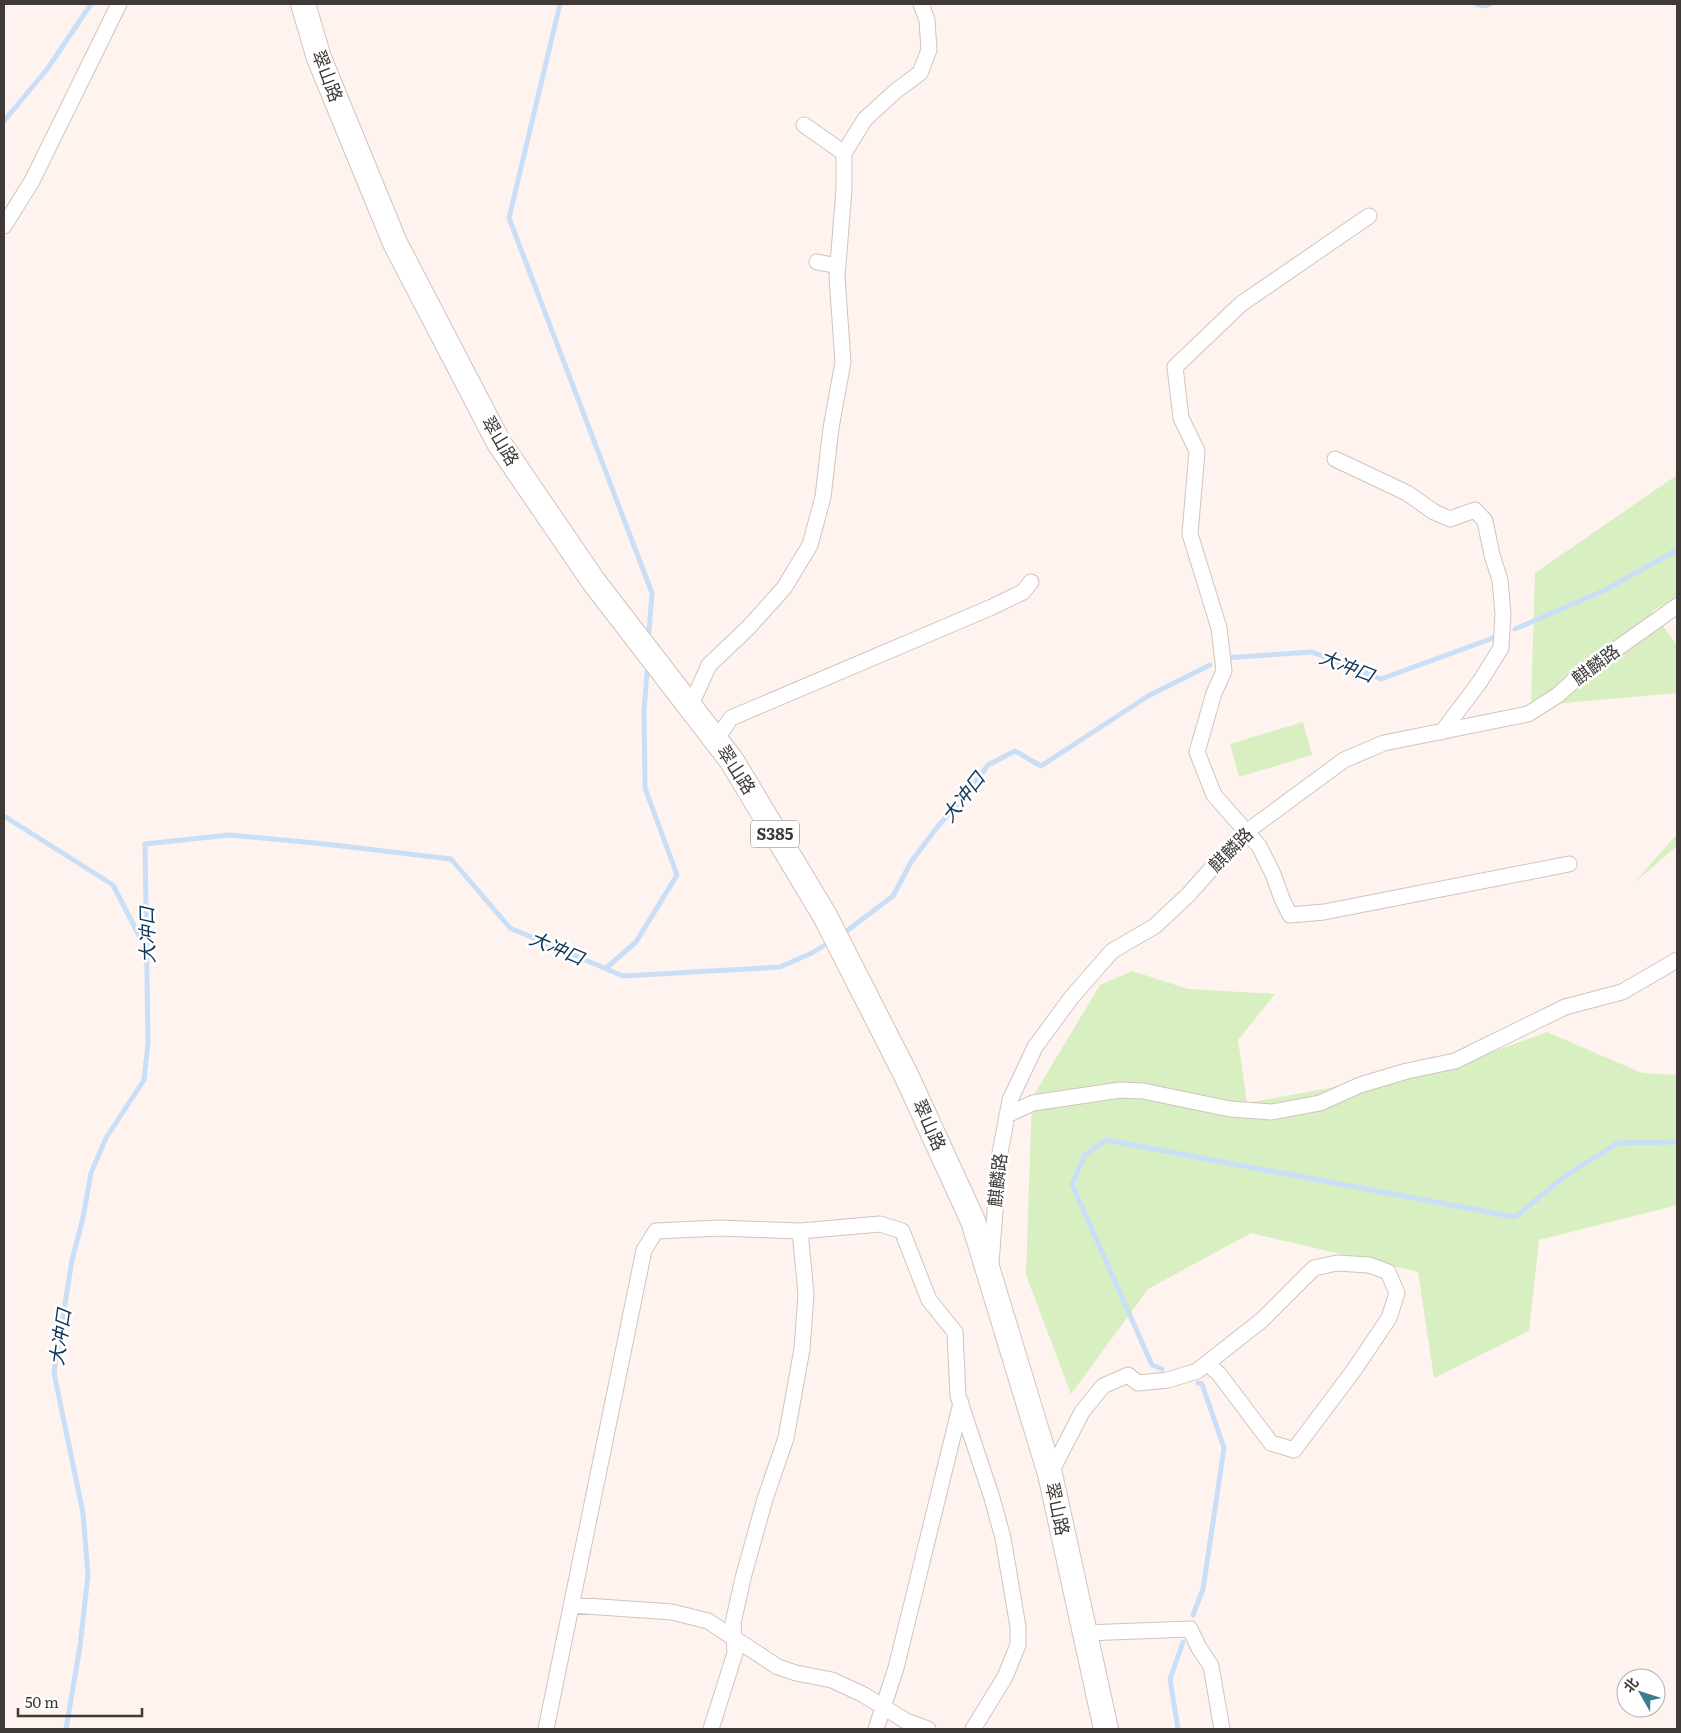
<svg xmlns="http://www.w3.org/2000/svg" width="1681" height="1733" font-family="Literata,'Noto Sans SC',serif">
<rect width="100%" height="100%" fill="#fef3ef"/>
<path fill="#d8efc1" d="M1677 475V597L1652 611 1677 645V693L1531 706 1535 573Z
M1303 722 1312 755 1239 777 1230 744Z
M1677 834V846L1635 882Z
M1132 971 1188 989 1275 994 1238 1040 1247 1103 1460 1064 1547 1032 1642 1073 1677 1075V1205L1539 1240 1529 1331 1434 1378 1418 1272 1251 1233 1148 1289 1071 1394 1026 1275 1032 1098 1100 985Z"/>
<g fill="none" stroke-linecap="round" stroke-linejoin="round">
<path stroke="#c9dff7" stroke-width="5" d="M560 4 509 218 652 593 649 632
M1476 4 1485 6 1490 4
M4 121 48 68 91 4
M1515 629 1603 591 1677 550
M1224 658 1312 652 1381 679 1493 638
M4 816 113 885 145 947
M848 930 893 896 911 862 938 826 967 794 988 765 1015 751 1041 766 1148 696 1210 665
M606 968 636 942 677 875 645 788 644 711 647 672
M1162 1369 1152 1365 1072 1184 1085 1155 1106 1140 1515 1217 1565 1176 1618 1143 1677 1142
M1193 1615 1203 1589 1224 1448 1202 1384 1198 1383
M66 1729 80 1646 88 1575 83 1513 54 1373 72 1260 83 1218 91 1173 106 1138 144 1080 148 1043 145 844 229 835 325 844 451 859 510 928 623 976 780 967 812 953 823 946
M1178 1729 1170 1679 1183 1642"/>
<defs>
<path id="street" d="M804 125 844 153
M1369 216 1241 304 1175 367 1181 418 1197 451 1190 534 1219 628 1224 671 1214 693 1197 752 1214 795 1259 846 1273 874 1282 899 1290 915 1324 912 1569 864
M4 226 32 181 119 4
M817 262 838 266
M1335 459 1407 493 1434 512 1450 519 1475 510 1485 521 1492 555 1500 580 1503 614 1501 648 1479 683 1442 732
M690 707 709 665 748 628 784 588 810 545 823 497 831 428 843 362 837 277 844 189V153L865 119 897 90 920 73 929 50 927 20 921 4
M716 740 731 718 992 607 1023 592 1031 582
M1007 1115 1033 1103 1120 1090 1143 1091 1230 1109 1272 1112 1320 1103 1360 1085 1407 1071 1455 1061 1565 1007 1622 992 1677 960
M991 1263 999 1158 1010 1100 1035 1047 1071 998 1112 951 1155 926 1188 895 1222 857 1253 827 1344 760 1384 743 1528 714 1558 695 1581 674 1677 606
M1050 1474 1082 1412 1103 1386 1128 1375 1138 1383 1168 1380 1197 1371 1262 1320 1314 1268 1337 1263 1369 1265 1388 1272 1397 1293 1389 1318 1354 1370 1294 1450 1271 1443 1219 1374 1207 1363
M571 1605 672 1612 708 1621 778 1667 796 1673 832 1680 864 1695 906 1721 928 1729
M1085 1633 1190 1629 1199 1648 1211 1666 1222 1729
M546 1729 644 1250 656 1231 720 1228 800 1231 880 1224 902 1231 929 1300 955 1332 958 1396 992 1498 1003 1538 1018 1627V1645L1005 1677 973 1729
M711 1729 735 1653 733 1623 743 1578 765 1499 786 1438 802 1349 806 1294 800 1231
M876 1729 896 1668 961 1403"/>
<path id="primary" d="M303 4 319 58 395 243 499 443 594 582 732 761 825 916 907 1077 973 1221 1050 1474 1106 1729"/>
</defs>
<use href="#street" stroke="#d1c4bf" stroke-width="17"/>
<use href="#primary" stroke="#d1c4bf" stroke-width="26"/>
<use href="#street" stroke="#fff" stroke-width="15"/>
<use href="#primary" stroke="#fff" stroke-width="24"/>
</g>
<g text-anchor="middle" stroke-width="5" stroke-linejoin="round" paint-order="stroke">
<rect fill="#fff" stroke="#797574" stroke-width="1" x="751" y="820.5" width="48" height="27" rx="4"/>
<g font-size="16" font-weight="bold" fill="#3f3a38">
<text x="775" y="840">S385</text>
</g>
<g font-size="18" fill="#3f3a38" stroke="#fff">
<text transform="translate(327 76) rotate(69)" y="6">翠山路</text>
<text transform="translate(500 441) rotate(59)" y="6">翠山路</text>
<text transform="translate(1596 665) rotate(-37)" y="6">麒麟路</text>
<text transform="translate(736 770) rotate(57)" y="6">翠山路</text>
<text transform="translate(1231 850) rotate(-45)" y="6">麒麟路</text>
<text transform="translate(929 1125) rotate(66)" y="6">翠山路</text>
<text transform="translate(998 1180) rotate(-84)" y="6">麒麟路</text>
<text transform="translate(1057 1509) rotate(78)" y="6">翠山路</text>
</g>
<g font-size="19" font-style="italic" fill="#0d365a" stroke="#fff">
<text transform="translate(1347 666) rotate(21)" y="7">大冲口</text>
<text transform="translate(963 797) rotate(-52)" y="7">大冲口</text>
<text transform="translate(147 935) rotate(-91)" y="7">大冲口</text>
<text transform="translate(557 948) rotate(23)" y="7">大冲口</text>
<text transform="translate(60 1337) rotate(-82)" y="7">大冲口</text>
</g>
</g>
<rect width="1681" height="1733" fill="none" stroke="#3f3a38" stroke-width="10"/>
<g transform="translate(1641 1693) rotate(309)"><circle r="24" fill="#ffffff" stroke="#b2b0af"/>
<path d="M0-4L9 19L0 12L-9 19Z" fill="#3c7e90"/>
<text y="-8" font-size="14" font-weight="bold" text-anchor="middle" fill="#3f3a38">北</text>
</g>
<path d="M18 1708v8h124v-8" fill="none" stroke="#3f3a38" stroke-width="2.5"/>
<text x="25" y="1708" font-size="15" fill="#3f3a38" stroke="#ffffff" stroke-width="4" paint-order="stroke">50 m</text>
</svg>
